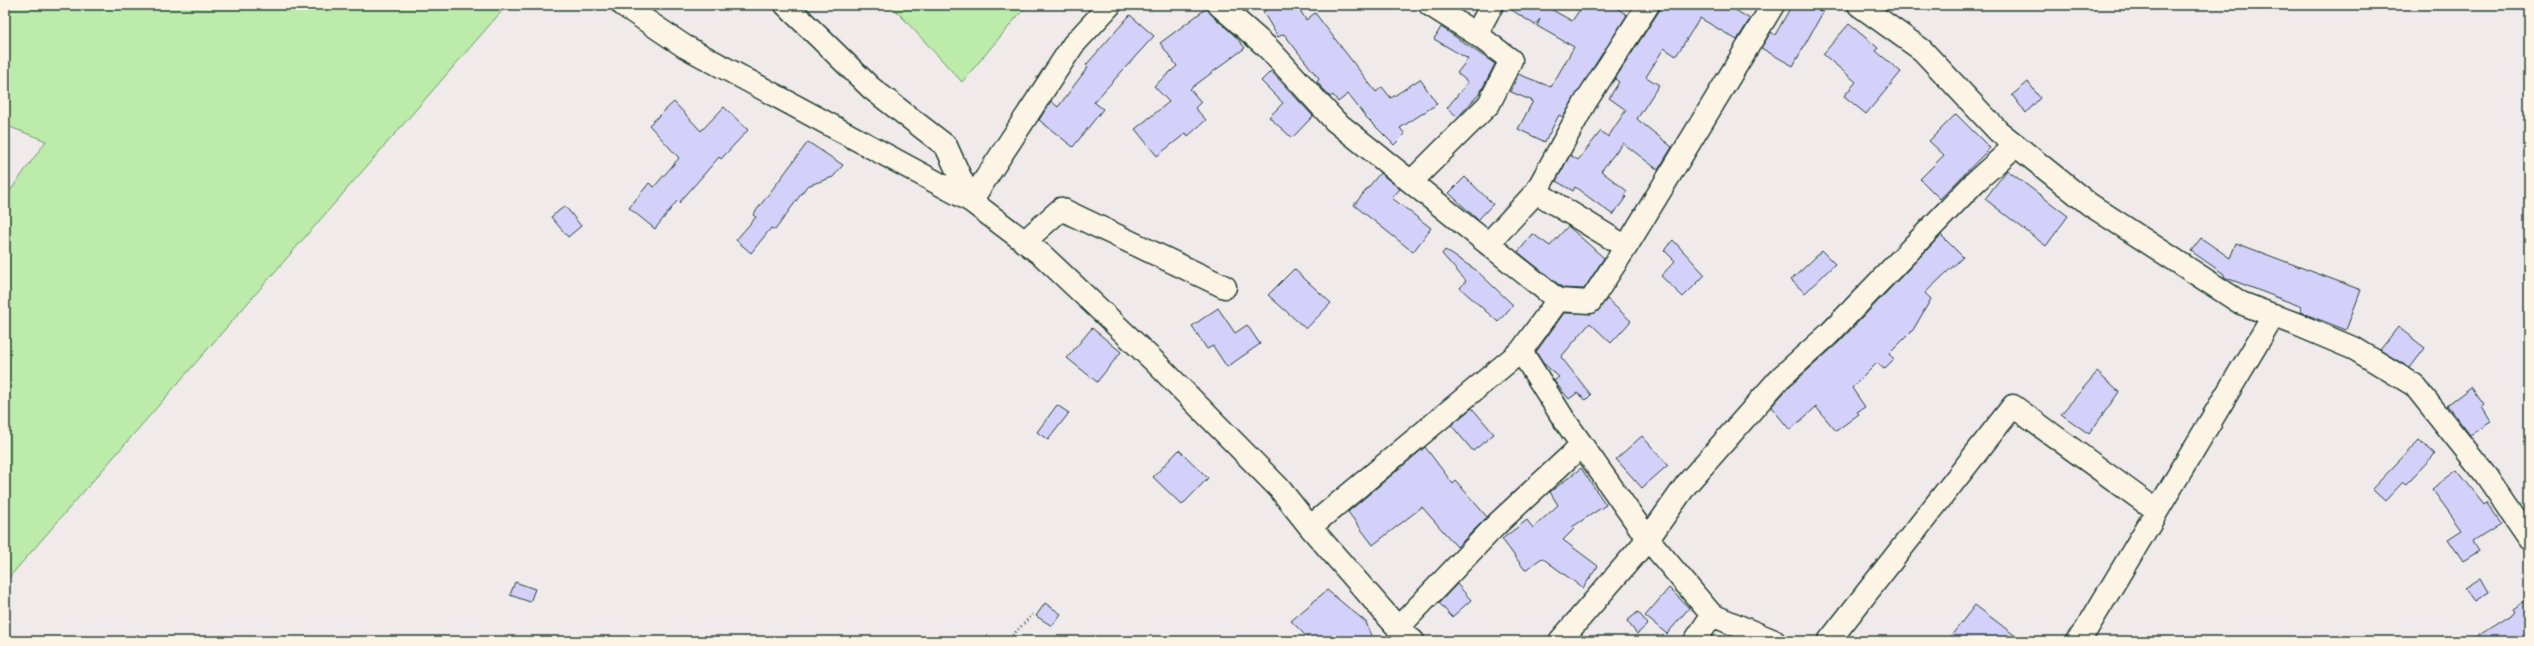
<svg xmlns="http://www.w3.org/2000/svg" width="2534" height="646" font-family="'Patrick Hand',sans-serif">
<rect width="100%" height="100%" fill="#f0eaeb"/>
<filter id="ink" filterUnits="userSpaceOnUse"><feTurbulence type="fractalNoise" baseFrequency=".025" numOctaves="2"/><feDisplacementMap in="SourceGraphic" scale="8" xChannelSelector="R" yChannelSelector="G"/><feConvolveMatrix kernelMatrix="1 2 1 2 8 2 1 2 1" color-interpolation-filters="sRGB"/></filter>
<g filter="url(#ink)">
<path fill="#bcebaa" stroke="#6e946f" d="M5 5H507L5 582V198L46 141 5 125Z
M891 5H1027L962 82Z"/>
<path fill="#d3d1fa" stroke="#1f3d34" d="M1274 5H1297L1306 20 1315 13 1376 92 1382 87 1391 98 1420 79 1437 104 1400 128 1405 134 1394 145 1365 116 1348 94 1338 102 1333 95 1330 97 1317 82 1319 79 1284 34 1278 37 1263 12Z
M1504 5H1551L1549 8 1572 21 1583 5H1612L1627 15 1563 117 1559 115 1545 142 1518 129 1533 101 1511 92 1518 74 1551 87 1574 47 1537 26 1540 19 1535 25Z
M1663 5H1727L1750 19 1737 40 1700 18 1676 56 1664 48 1646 77 1659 85 1637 119 1672 147 1658 170 1623 143 1601 171 1627 191 1624 195 1626 197 1613 215 1575 187 1573 191 1556 181 1570 155 1578 160 1601 131 1608 137 1626 110 1609 98 1619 82 1615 79Z
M1792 5H1810L1823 12 1793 66 1761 48 1771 32 1775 35Z
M1207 8 1211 14 1235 36 1245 48 1190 89 1201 102 1195 108 1206 120 1188 136 1186 133 1157 156 1135 129 1169 102 1154 86 1177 66 1160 43Z
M1130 15 1154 36 1094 102 1103 109 1073 147 1039 120 1051 101 1058 107 1088 67 1086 65Z
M1849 24 1878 48 1876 51 1901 72 1866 114 1844 96 1856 82 1823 54Z
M1441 27 1495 64 1480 93 1458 117 1447 108 1468 82 1457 73 1468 59 1434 39Z
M1271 71 1313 116 1292 138 1269 117 1283 103 1261 81Z
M2028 82 2040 98 2026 113 2012 95Z
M674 102 701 131 724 107 748 130 721 159 719 157 679 203 677 201 655 229 629 208 649 183 654 187 679 158 649 125Z
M1956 114 1990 148 1940 199 1920 179 1944 155 1929 141Z
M808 142 843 165 833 177 807 186 775 230 771 228 751 253 736 240 756 217 753 215Z
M2007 170 2068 216 2046 246 1985 199Z
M1380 173 1400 189 1392 198 1431 228 1413 252 1354 205Z
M1465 177 1493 204 1478 220 1449 193Z
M565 206 581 226 568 237 551 217Z
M1568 226 1604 258 1584 289 1563 288 1518 252 1533 234 1550 246Z
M1941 235 1963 257 1925 293 1931 299 1913 330 1889 354 1894 359 1884 369 1877 363 1852 388 1865 407 1857 412 1859 414 1836 431 1816 407 1790 430 1771 407 1789 387 1838 343Z
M2201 238 2230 258 2236 243 2361 290 2346 330 2300 312 2302 307 2224 277V274L2191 251Z
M1673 240 1705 275 1683 297 1661 276 1675 261 1664 250Z
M1445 250 1476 270 1513 305 1498 322 1460 288 1466 281 1442 254Z
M1822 251 1835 264 1805 293 1791 280Z
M1294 269 1331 303 1306 329 1268 295Z
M1607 299 1631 321 1611 343 1590 323 1561 357 1591 395 1586 400 1577 393 1569 399 1554 381 1559 377 1543 363 1536 352 1564 313H1595Z
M1218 308 1235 333 1247 325 1260 344 1227 367 1213 346 1207 349 1192 326Z
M2398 327 2425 348 2410 368 2380 350Z
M1092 328 1121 352 1097 382 1067 358Z
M2097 372 2119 392 2089 434 2061 414Z
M2471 387 2484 405 2482 407 2491 422 2470 435 2447 405Z
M1057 405 1069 413 1048 440 1037 432Z
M1472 408 1494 434 1473 451 1451 425Z
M1642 436 1668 465 1642 488 1616 459Z
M2419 440 2435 454 2406 484 2403 482 2385 501 2372 489Z
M1425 447 1453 484 1456 481 1487 517 1457 547 1422 507 1373 545 1348 512Z
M1179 450 1208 478 1182 505 1153 477Z
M1581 468 1606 505 1572 527 1574 529 1563 540 1598 566 1583 588 1542 558 1525 570 1502 539 1527 520 1533 528 1558 505 1550 492Z
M2457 470 2484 504 2486 502 2501 524 2473 542 2479 551 2463 561 2448 539 2462 530 2432 489Z
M2481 578 2489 592 2475 601 2465 588Z
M515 582 535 589 530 602 510 595Z
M1457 584 1471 600 1452 617 1439 603Z
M1669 588 1689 608 1667 634 1645 616Z
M1327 590 1366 622 1373 641H1311L1291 621Z
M2529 598V641H2470L2515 612 2513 609Z
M1045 603 1061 614 1052 626 1036 616Z
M1975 605 2022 641H1947Z
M1638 612 1648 624 1637 634 1627 621Z"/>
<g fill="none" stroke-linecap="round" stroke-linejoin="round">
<defs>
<path id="minor" d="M623 5 684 46 971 201 1042 255 1156 363 1279 488 1310 527 1398 628 1413 641
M786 5 871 88 946 146 971 201
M1219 5 1268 48 1335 121 1558 300 1521 351 1563 418 1648 539 1686 485 1780 378 1829 334 1975 182 2016 145
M1430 5 1476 34 1492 5
M1859 5 1922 50 1998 131 2089 204 2241 303 2296 324 2355 349 2414 385 2486 475 2529 538
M1411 182 1489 104 1511 60 1476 34
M971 201 1073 45 1110 5
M1024 242 1061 209 1225 287
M1488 244 1536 192
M1626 247 1536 192 1586 101 1648 5
M1558 300 1590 302 1626 247 1773 5
M1310 527 1521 351
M1398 628 1497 524 1582 445
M1560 641 1648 539 1712 615 1774 641
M1695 641 1712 615
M1829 641 2013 406 2157 511
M2077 641 2086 630 2274 315"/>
</defs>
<use href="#minor" stroke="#1f3d34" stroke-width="25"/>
<path stroke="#1f3d34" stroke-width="2.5" stroke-dasharray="1 3" stroke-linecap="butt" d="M1007 641 1034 613"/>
<use href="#minor" stroke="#fcf5e5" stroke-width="22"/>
</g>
</g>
<rect width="2534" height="646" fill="none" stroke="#fcf5e5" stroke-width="20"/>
<rect x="10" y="10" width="2514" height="626" fill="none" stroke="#1f3d34" stroke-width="1.5" filter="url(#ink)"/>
</svg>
